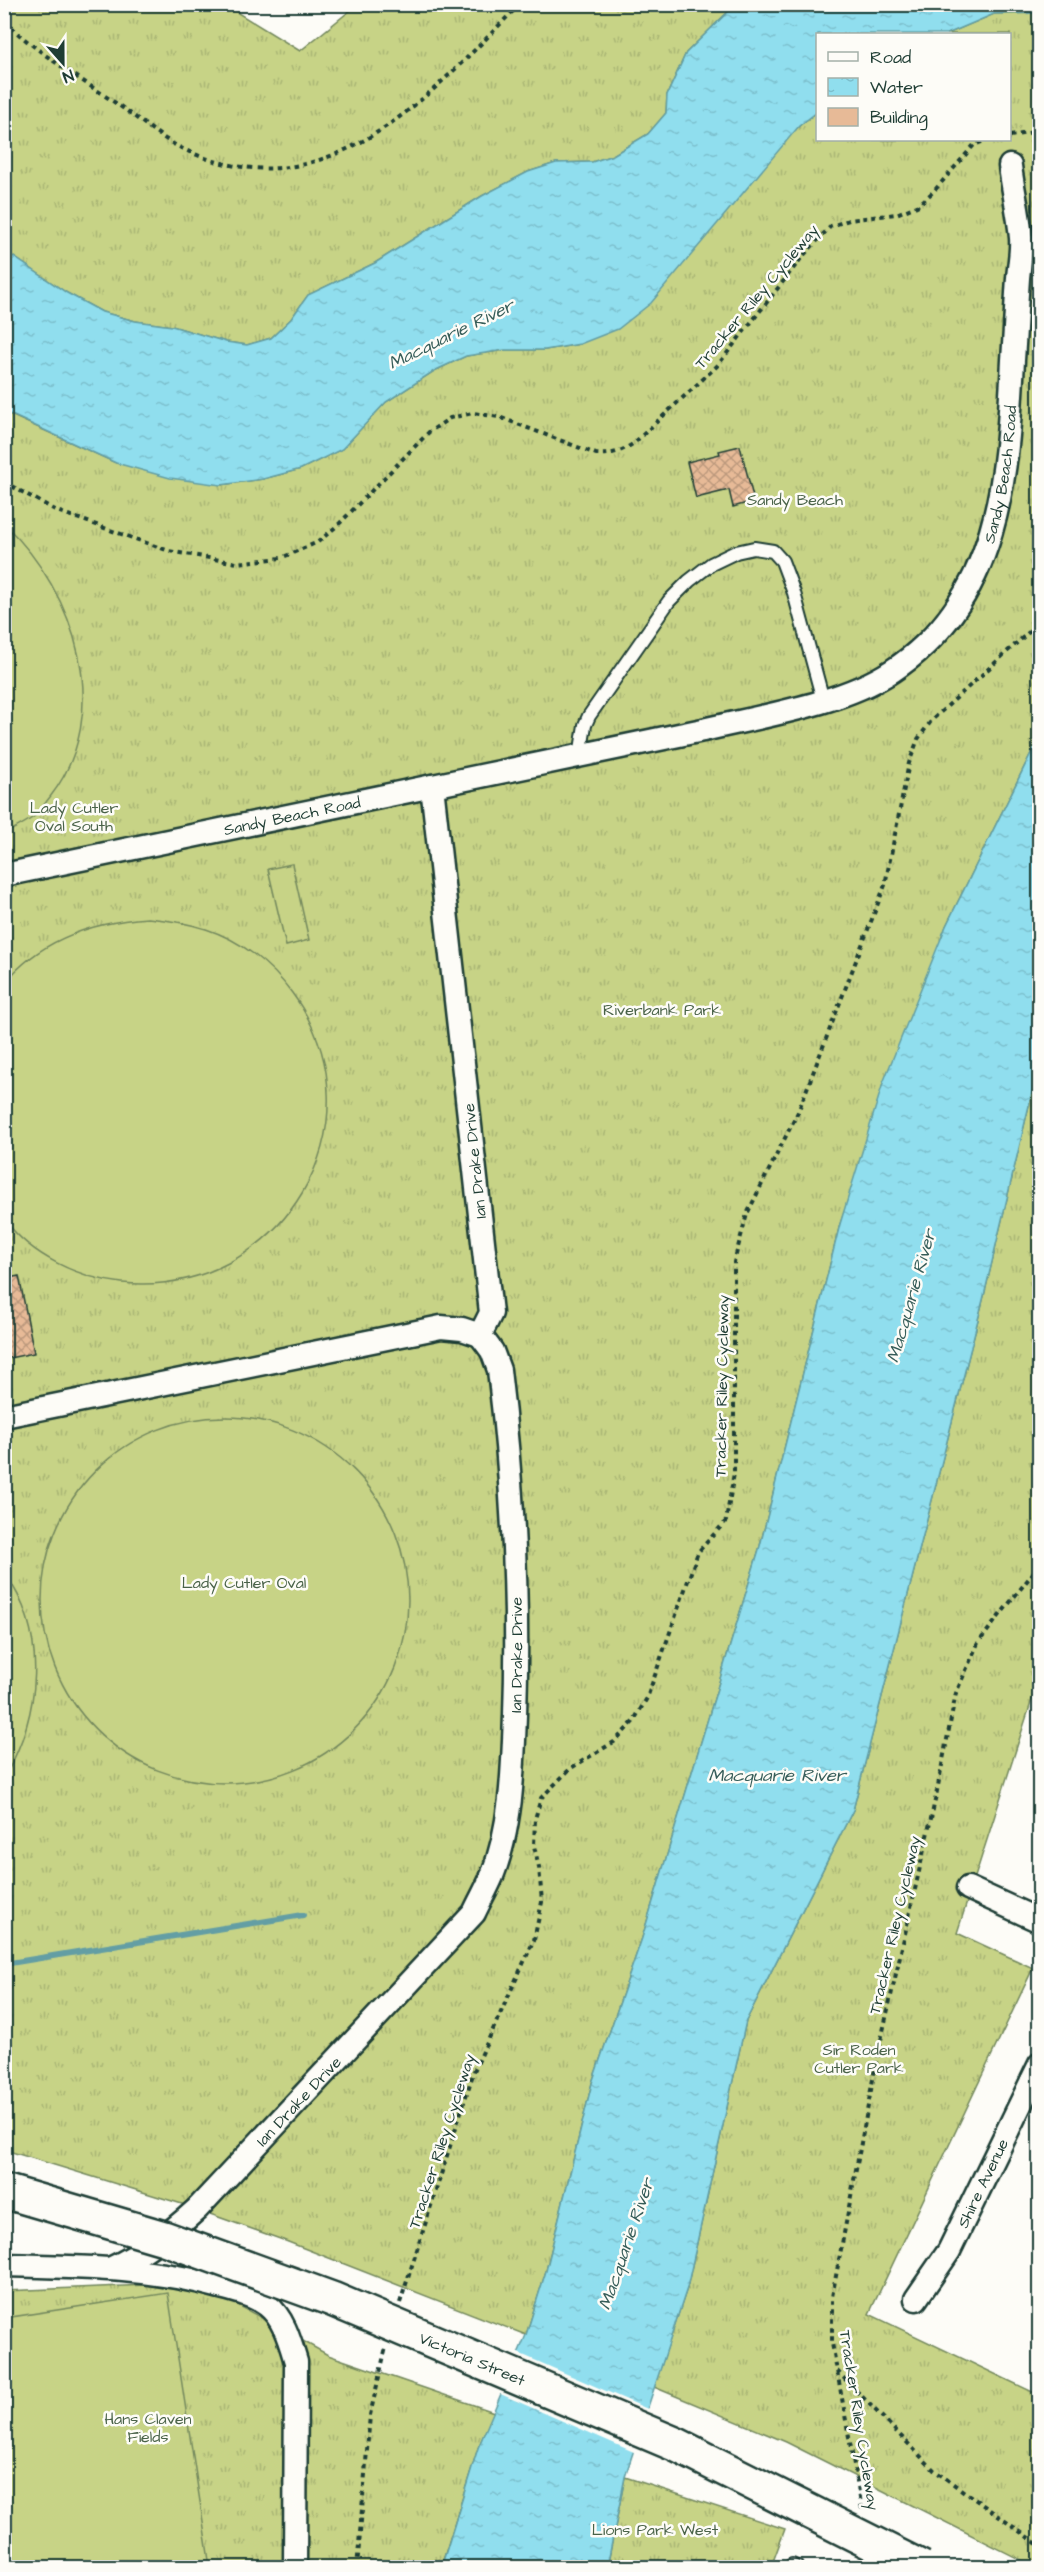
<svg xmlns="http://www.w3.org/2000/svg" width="1044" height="2572" font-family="'Architects Daughter',sans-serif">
<defs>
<pattern id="grass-tufts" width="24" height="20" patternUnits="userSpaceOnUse" patternTransform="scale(1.5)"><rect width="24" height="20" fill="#c7d386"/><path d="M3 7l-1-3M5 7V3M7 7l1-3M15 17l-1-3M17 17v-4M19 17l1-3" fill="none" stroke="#aab674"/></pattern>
<pattern id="water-ripples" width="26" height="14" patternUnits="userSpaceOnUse" patternTransform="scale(1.5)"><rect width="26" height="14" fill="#90deee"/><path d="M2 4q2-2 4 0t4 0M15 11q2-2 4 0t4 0" fill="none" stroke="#7cbfcd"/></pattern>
<pattern id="building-cross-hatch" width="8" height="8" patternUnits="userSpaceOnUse" patternTransform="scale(1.5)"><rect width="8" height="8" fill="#e7ba97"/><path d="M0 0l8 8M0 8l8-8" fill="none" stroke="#bb987c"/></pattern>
</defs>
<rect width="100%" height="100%" fill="#fdfcf7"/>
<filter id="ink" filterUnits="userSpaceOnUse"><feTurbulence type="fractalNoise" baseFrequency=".0167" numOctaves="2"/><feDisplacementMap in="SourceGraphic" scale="12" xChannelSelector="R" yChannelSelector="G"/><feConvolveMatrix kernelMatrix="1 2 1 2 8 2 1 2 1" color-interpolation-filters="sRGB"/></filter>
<g filter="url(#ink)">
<path fill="url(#grass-tufts)" stroke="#73885d" stroke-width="1.5" d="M5 5H225L300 51 357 5H735L686 53 667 95 666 113 648 134 613 155 592 162 556 163 528 172 482 196 375 263 308 295 291 319 271 338 247 345 226 342 172 326 135 321 102 312 67 293 5 251Z
M1039 13V737L946 926 840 1224 760 1546 642 1938 592 2083 546 2271 526 2335 283 2240 182 2204 5 2150 4 412 116 463 221 485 263 479 301 469 342 449 386 402 434 371 466 356 505 350H545L580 344 799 126 817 112 818 140H1010V34H947L994 14Z
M1039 1063V1678L957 1933 1033 1968 869 2314 1039 2395V2567H1035L786 2442 654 2387 687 2288 746 2021 853 1810 983 1300Z
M147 2285 222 2296 328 2355 494 2412 478 2448 441 2567H5L4 2291Z
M625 2477 785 2529 771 2567 607 2568Z"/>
<path fill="#c7d386" stroke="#73885d" stroke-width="1.5" d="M5 525C76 592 115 714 50 797 45 803 41 810 36 815 27 823 14 828 5 834Z
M292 864 309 940 286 946 268 869Z
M148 918C168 920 187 923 206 929 240 940 271 964 292 993 388 1123 280 1299 122 1283 79 1278 31 1256 5 1220L4 984C40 939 93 922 148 918Z
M42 1600a183 183 0 1 1 366 0a183 183 0 1 1-366 0Z
M5 1574C49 1634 40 1715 5 1776Z
M168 2293 210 2567H5V2318Z"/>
<path fill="url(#water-ripples)" stroke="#639ea4" stroke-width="1.5" d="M735 5 1039 4 1040 13 994 14 947 34H818L817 112 799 126 651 303 618 329 580 344 545 350H505L466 356 434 371 386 402 342 449 301 469 263 479 221 485 170 478 116 463 5 412V251L67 293 102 312 135 321 172 326 226 342 247 345 271 338 291 319 308 295 375 263 482 196 528 172 556 163 592 162 613 155 648 134 666 113 667 95 686 53Z
M1039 737V1063L983 1300 853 1810 746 2021 687 2288 625 2477 607 2567 441 2568 478 2448 526 2335 546 2271 592 2083 642 1938 760 1546 840 1224 883 1083 946 926Z"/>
<path fill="#fdfcf7" d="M516 2352 650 2410 636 2453 498 2393Z"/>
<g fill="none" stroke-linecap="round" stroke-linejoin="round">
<path stroke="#639ea4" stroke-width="6" d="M4 1964 303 1915"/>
</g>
<path fill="url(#building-cross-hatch)" stroke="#1f3d34" stroke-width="1.5" d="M740 446 754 501 733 507 729 490 696 498 687 462 720 454 719 451Z
M19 1276 34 1353 4 1359V1279Z"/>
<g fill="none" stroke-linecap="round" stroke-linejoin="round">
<defs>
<path id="lane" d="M580 756 585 725 589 716 669 601 689 581 711 564 736 552 754 548 773 551 782 561 794 593 823 700
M792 2565 798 2568"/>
<g id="street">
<path id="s1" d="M4 875 703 730C762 716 842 704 892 671 1000 600 1007 477 1013 360 1015 333 1016 306 1018 278 1019 265 1022 251 1021 238 1019 214 1013 190 1010 166"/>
<path d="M4 1416 441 1327 462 1329 480 1335"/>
<path d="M968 1888 1040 1921"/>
<path d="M4 2265C77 2267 150 2267 220 2287 236 2291 253 2295 267 2305 284 2318 290 2342 296 2362L295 2568"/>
<path id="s2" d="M112 2268C144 2253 171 2233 197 2209L474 1913C480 1900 487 1888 492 1876 512 1826 513 1768 515 1715 519 1599 513 1485 499 1370L492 1351 480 1335 491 1313 432 786"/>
<path id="s3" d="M916 2299 949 2251 1040 2064"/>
</g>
</defs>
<use href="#lane" stroke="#1f3d34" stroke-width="16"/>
<use href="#street" stroke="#1f3d34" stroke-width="27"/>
<path stroke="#1f3d34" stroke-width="4" stroke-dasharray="4.5 4.5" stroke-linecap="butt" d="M4 21C39 54 78 77 117 104 138 118 159 137 181 148 325 217 428 97 520 4
M1010 136 1040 131
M4 482 57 511 169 551 237 563 281 558 318 542 338 525 429 432 450 418 473 413 499 417 596 454C611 455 621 452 634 443L717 366 803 256 831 226 849 220 896 214 917 206 934 191 974 145 987 140
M400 2303 474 2071 534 1940 542 1902 539 1867 534 1846 535 1819 541 1798 571 1768 614 1742 633 1722 647 1698 698 1552 726 1521 734 1473V1262L747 1214 798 1112 885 885 909 763 918 739 932 720 1040 622
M837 2371 934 2470 1040 2546
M862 2509 832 2343V2297L877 2058 936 1796 956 1693 978 1643 1033 1573 1040 1557
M949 2563 959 2568
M357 2568 370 2415 386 2347"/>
<use href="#lane" stroke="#fdfcf7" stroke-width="12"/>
<use href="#street" stroke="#fdfcf7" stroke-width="22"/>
<defs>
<g id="highway-bridge">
<path id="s4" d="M4 2191 164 2238 332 2299 677 2445 922 2568"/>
</g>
</defs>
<use href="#highway-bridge" stroke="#1f3d34" stroke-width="38" stroke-linecap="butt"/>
<use href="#highway-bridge" stroke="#fdfcf7" stroke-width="33"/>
</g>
</g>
<g text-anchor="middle" stroke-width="5" stroke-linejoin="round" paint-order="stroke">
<g font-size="16" fill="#1f3d34" stroke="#fdfcf7">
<text transform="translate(756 296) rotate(-50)" y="6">Tracker Riley Cycleway</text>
<text dy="6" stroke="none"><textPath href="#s1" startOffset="1146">Sandy Beach Road</textPath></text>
<text dy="6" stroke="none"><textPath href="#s1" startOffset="294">Sandy Beach Road</textPath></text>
<text transform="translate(474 1161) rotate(-96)" y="6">Ian Drake Drive</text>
<text transform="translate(721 1386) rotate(-89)" y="6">Tracker Riley Cycleway</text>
<text dy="6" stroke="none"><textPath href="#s2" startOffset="774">Ian Drake Drive</textPath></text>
<text transform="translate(894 1925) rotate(-77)" y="6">Tracker Riley Cycleway</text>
<text dy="6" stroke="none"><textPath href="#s2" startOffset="252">Ian Drake Drive</textPath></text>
<text transform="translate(441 2141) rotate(-72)" y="6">Tracker Riley Cycleway</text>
<text dy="6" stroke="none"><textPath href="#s3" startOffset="134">Shire Avenue</textPath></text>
<text dy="6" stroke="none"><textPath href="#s4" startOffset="498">Victoria Street</textPath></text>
<text transform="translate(860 2420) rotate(81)" y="6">Tracker Riley Cycleway</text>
</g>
<g font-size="16" fill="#496248" stroke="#fdfcf7">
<text x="795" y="505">Sandy Beach</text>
<text x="74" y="813">Lady Cutler<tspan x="74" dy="18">Oval South</tspan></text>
<text x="662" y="1015">Riverbank Park</text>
<text x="244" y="1588">Lady Cutler Oval</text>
<text x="859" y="2055">Sir Roden<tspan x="859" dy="18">Cutler Park</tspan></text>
<text x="148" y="2424">Hans Claven<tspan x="148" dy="18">Fields</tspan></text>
<text x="655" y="2535">Lions Park West</text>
</g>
<g font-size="18" font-style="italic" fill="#365d59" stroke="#fdfcf7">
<text transform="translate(451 334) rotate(-26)" y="6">Macquarie River</text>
<text transform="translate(911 1296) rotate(-74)" y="6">Macquarie River</text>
<text x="777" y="1781">Macquarie River</text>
<text transform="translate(626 2244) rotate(-71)" y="6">Macquarie River</text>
</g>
</g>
<rect width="1044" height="2572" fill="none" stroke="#fdfcf7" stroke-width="24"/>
<rect x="12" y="12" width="1020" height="2548" fill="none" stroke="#1f3d34" stroke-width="2" filter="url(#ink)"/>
<rect x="816" y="33" width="195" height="108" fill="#fdfcf7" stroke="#a4b0a9" stroke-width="1.5"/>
<rect x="828" y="52" width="30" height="9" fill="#fdfcf7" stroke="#a4b0a9" stroke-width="1.5"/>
<text x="870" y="63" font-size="18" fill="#1f3d34">Road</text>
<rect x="828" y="78" width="30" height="18" fill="url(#water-ripples)" stroke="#a4b0a9" stroke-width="1.5"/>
<text x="870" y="93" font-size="18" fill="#1f3d34">Water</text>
<rect x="828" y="108" width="30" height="18" fill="#e7ba97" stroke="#a4b0a9" stroke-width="1.5"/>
<text x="870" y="123" font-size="18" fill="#1f3d34">Building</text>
<g transform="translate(63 63) rotate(159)" stroke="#fdfcf7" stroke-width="4.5" paint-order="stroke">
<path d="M0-4.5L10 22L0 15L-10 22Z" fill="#1f3d34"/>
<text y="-9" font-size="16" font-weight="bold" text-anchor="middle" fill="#1f3d34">N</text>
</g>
</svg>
